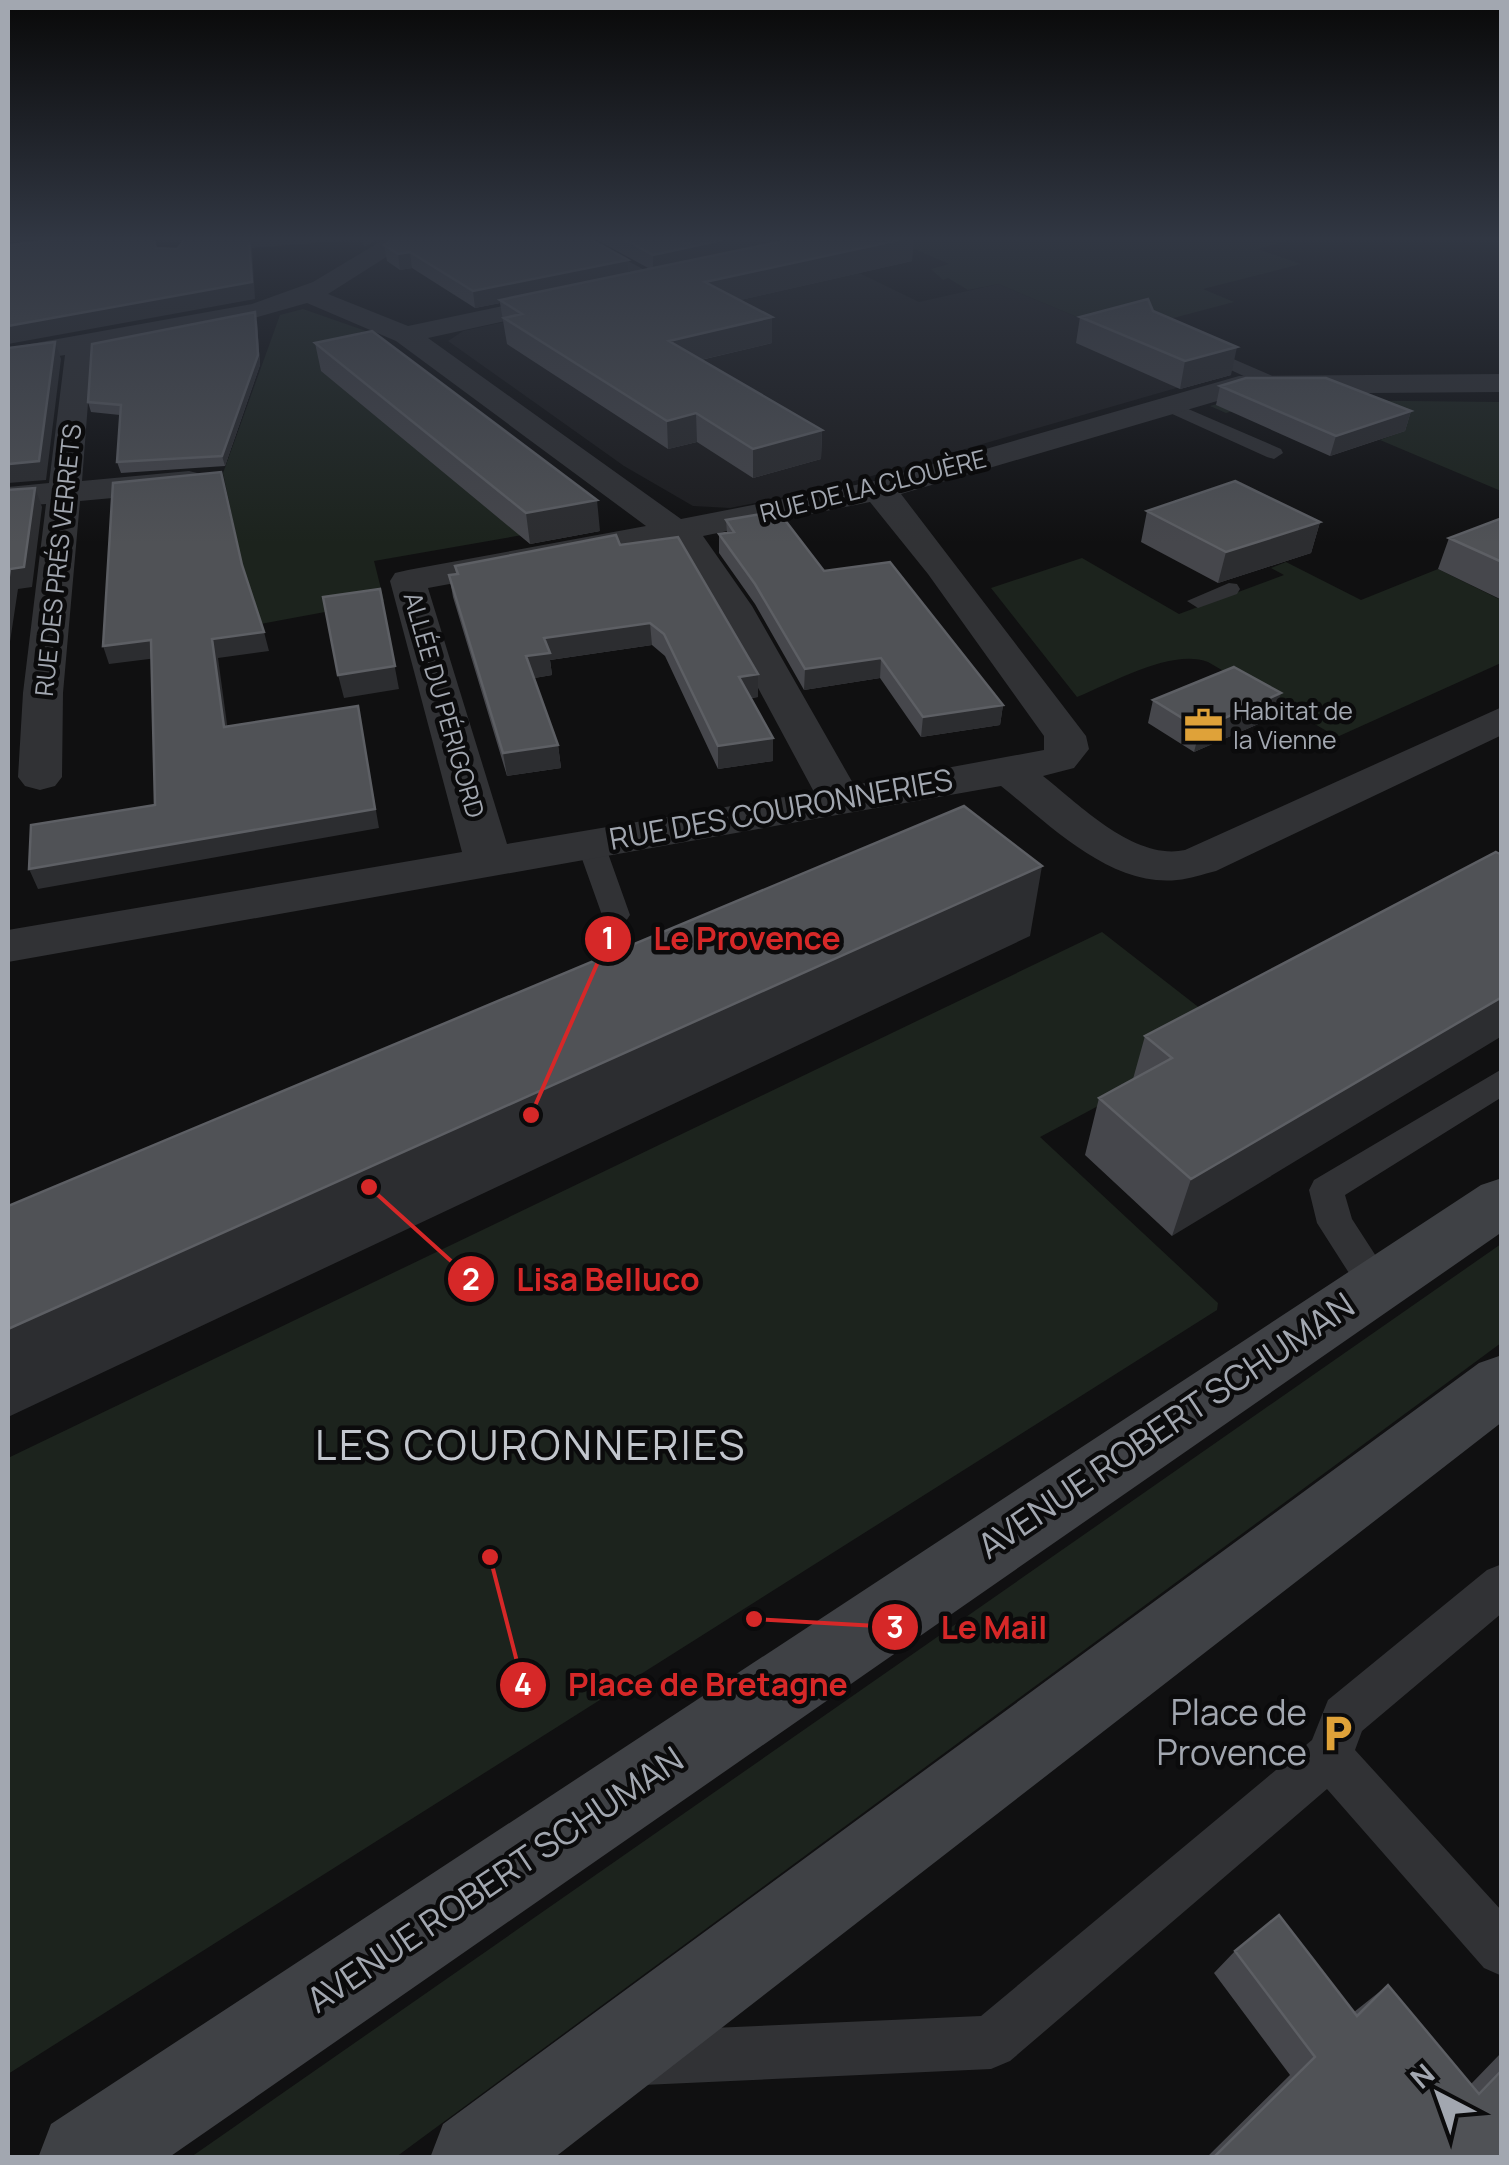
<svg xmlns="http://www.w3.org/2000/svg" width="1509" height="2165" font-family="Manrope,sans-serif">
<rect width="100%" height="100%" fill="#101011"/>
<path fill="#1c1c1e" d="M820 254 919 302 998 284 1218 376 830 488 730 508 693 506 624 466 448 341 463 331Z"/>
<path fill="#1c231d" d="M894 240H1288L1258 249 1301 264 1203 289 1234 302 1162 321 1211 373 998 284 968 290 948 278 943 280 931 269 949 264Z
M303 309 366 331 347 336 377 358 540 532 374 561 384 601 255 625 223 473 280 315Z
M1234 399 1501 402V491L1380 440 1404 431 1246 407 1226 413 1210 406Z
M1082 558 1179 614 1284 575 1271 568 1286 562 1361 600 1438 569 1501 600V663L1337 737 1208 662C1172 648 1112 683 1077 697L991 588Z
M1102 932 1233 1034 1040 1137 1218 1303 1217 1310 8 2074V1458Z
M1501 1244V1343L396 2157H191Z"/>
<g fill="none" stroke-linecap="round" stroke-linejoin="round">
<path fill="#313235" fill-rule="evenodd" d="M571 240H589L665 281 653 284Z
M1194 342 1277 378 1280 382 1265 386 1188 350 1186 347Z
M1165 399 1281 449 1283 453 1274 459 1267 457 1159 408V400Z
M1229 583 1237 584 1240 589 1237 594 1198 608 1187 601Z
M590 834 604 842 630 915 626 921H606L602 915 576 842Z
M1502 1069V1097L1345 1195 1352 1219 1394 1284 1389 1295 1376 1299 1363 1295 1317 1223 1309 1190 1314 1180Z
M1502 1564V1613L1362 1731 1355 1750 1502 1911V1976L1484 1968 1327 1789 1010 2061 991 2069 643 2085 624 2077 616 2058 624 2039 643 2031 981 2016 1312 1740 1328 1700 1487 1570Z"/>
<path fill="#313235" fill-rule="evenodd" d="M383 240H413L328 294 408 326 574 291 583 294 587 299 583 304 428 338 681 519 871 482 1239 376 1502 374V392L1241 394 901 494 1086 736 1089 749 1074 768 1043 776C1079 804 1134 861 1185 850L1502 707V735L1216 871C1203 874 1190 879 1177 880 1110 887 1049 824 1001 786L8 962V930L462 852 390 581 395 573 408 570 646 526 396 341 307 303 226 326 92 351 82 481 189 471 201 474 205 481 201 488 189 491 80 501 63 693 62 777 55 786 40 790 25 786 18 777 23 693 46 504 8 507V487L49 483 65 355 8 364V348L252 304 313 282ZM870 502 928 574 1044 736V750L854 785 752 606 703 536ZM668 543 679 551 714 606 814 792 507 844 428 588Z"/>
<path fill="#3f4145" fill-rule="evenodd" d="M1502 1178V1232L168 2158H38L51 2124 1481 1185Z
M1502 1355V1422L554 2158H430L443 2124 1479 1363Z"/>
</g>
<path fill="#46474c" d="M597 240H778V242L788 240H913L912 261 740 300 772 343 701 360 822 430 821 459 753 478 697 442 668 449 507 344 500 303 475 308 412 268 400 270 387 261 384 245 628 260 629 273 650 269Z
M1153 311 1231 375 1180 389 1076 343 1080 317Z
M257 321 260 365 225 466 121 473 117 462 120 415 91 412 88 402Z
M315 343 600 531 530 544 321 371Z
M1220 386 1411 411 1405 431 1330 456 1216 405Z
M1147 511 1320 522 1311 553 1218 583 1141 542Z
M1502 518V600L1438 569 1449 538Z
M726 520 824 571 1003 705 1000 725 921 737 880 678 804 690 755 604 719 553V534L727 533Z
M620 545 758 674V697L751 698 773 761 718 769 665 656 652 645 550 660 552 675 534 678 558 745 561 768 507 776 453 597 449 575 456 574 455 566Z
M1153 700 1274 717 1194 752 1148 723Z
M1496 852 1172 1236 1085 1155 1099 1098 1133 1079 1145 1036Z
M1235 1951 1354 2012 1388 1985 1471 2084 1502 2052V2158H1206L1290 2075 1214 1973Z"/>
<path fill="#2c2d30" d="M249 240H353L252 248 255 299 8 344V326Z
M363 240H376L364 247Z
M722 240H778V244L653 270V255Z
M899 240H913L912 261 706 308 705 282Z
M410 252 412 268 400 270 398 254Z
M628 260 629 276 500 300V303L475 308 473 291Z
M255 312 260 365 225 466 222 456Z
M772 317V343L670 367 669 341Z
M55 342 61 359 46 480 8 483V464Z
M1237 347 1231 375 1180 389 1185 361Z
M1411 411 1405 431 1330 456 1336 436Z
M696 413 697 442 668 449 667 421Z
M822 430 821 459 753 478V449Z
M35 488 42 507 32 587 18 589 8 655V582L10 569Z
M597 500 600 531 530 544 526 513Z
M1320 522 1311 553 1218 583 1226 552Z
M380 589 399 689 344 698 338 675Z
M650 623 652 645 550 660 552 675 529 679 526 656 544 638Z
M264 632 269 651 218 658 230 746 224 727 212 639Z
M151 640 157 658 109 664 103 646Z
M881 658 880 678 804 690 805 669Z
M758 674V697L740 699 739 677Z
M1281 693 1274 717 1194 752 1200 729Z
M1003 705 1000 725 921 737 923 717Z
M358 706 379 828 38 889 29 869Z
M773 738V761L718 769V746Z
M558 745 561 768 507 776 503 753Z
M1042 866 1030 936 8 1417V1329Z
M1502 997V1036L1172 1236 1191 1179Z"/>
<path fill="#505256" stroke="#5d5f64" stroke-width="2.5" d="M53 240H154L156 248 177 249 183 242V240H249L252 282 8 326V245Z
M392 240H592L628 260 473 291 410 252 398 254 384 245Z
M626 240H678L685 244 700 240H722L653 255Z
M788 240H899L705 282 772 317 669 341 822 430 753 449 696 413 667 421 504 318 522 314 500 300Z
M1148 299 1153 311 1237 347 1185 361 1080 317Z
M255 312 258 355 222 456 117 462 121 405 88 402 92 344Z
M372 331 597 500 526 513 315 343Z
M55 342 39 461 8 464V348Z
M1246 378H1326L1411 411 1336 436 1220 386Z
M221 472 242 565 264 632 212 639 224 727 358 706 375 809 29 869 31 825 155 805 151 640 103 646 113 483Z
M1235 481 1320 522 1226 552 1147 511Z
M35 488 24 567 10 569 8 582V490Z
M778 511 824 571 890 562 1003 705 923 717 881 658 805 669 755 584 719 534 734 532 726 520Z
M1502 518V562L1449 538Z
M616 535 620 545 678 537 758 674 739 677 773 738 718 746 664 634 650 623 544 638 550 653 526 656 558 745 503 753 449 575 458 574 455 566Z
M380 589 395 666 338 675 323 597Z
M1234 667 1281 693 1200 729 1153 700Z
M964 806 1042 866 8 1329V1206Z
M1496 852 1502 855V997L1191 1179 1099 1098 1172 1058 1145 1036Z
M1279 1915 1357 2016 1388 1985 1479 2094 1502 2070V2158H1213L1315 2057 1235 1951Z"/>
<linearGradient id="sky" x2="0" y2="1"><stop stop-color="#090909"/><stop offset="0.44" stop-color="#313743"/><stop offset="1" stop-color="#313743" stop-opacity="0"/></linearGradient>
<rect width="1509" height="543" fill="url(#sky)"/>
<defs>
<symbol id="office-bare" viewBox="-9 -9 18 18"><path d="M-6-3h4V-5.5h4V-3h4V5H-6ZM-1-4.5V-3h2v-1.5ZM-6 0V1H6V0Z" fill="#dfa239" stroke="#0b0b0c" stroke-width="2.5" paint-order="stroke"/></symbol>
<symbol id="parking-bare" viewBox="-9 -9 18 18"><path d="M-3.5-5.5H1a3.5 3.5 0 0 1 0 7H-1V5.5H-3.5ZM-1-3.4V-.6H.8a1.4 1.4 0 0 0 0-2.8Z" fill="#dfa239" stroke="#0b0b0c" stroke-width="2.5" paint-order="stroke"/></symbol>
</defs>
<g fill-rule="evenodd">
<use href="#office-bare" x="1176" y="698" width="55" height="55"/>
<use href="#parking-bare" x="1310" y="1706" width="55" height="55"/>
</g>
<g text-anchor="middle" stroke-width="9" stroke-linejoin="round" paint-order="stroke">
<g font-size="25" fill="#a2a7b0" stroke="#0b0b0c">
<text transform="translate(873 486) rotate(-14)" y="9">RUE DE LA CLOUÈRE</text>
<text transform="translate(58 560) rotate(-84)" y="9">RUE DES PRÉS VERRETS</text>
<text transform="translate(444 705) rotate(74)" y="9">ALLÉE DU PÉRIGORD</text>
</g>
<g font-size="25" fill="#a2a7b0" stroke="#0b0b0c" text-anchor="start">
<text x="1233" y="720">Habitat de<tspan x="1233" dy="29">la Vienne</tspan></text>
</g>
<g font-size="30" fill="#a2a7b0" stroke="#0b0b0c">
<text transform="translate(781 810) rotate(-10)" y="10">RUE DES COURONNERIES</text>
</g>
<g font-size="35" fill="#a2a7b0" stroke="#0b0b0c">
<text transform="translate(1166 1426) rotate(-34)" y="12">AVENUE ROBERT SCHUMAN</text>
<text transform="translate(495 1880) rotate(-34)" y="12">AVENUE ROBERT SCHUMAN</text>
</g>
<g font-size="35" fill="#a2a7b0" stroke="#0b0b0c" text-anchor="end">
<text x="1307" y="1725">Place de<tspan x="1307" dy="40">Provence</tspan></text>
</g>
<g font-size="42" letter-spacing="2.5" fill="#c2c6cd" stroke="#0b0b0c">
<text x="531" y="1460">LES COURONNERIES</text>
</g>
</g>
<path fill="none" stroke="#d62828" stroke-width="4" d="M531 1115L608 939M369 1187L471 1279M754 1619L895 1627M490 1557L523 1685"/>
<g fill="#d62828" stroke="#0b0b0c" stroke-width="4">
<circle cx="531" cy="1115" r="10"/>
<circle cx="369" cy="1187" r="10"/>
<circle cx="754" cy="1619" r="10"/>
<circle cx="490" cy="1557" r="10"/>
<circle cx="608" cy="939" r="25"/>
<circle cx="471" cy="1279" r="25"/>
<circle cx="895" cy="1627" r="25"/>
<circle cx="523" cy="1685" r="25"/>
</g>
<g font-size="30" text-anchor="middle" font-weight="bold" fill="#fff">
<text x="608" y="949">1</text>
<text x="471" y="1290">2</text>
<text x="895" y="1638">3</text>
<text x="523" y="1695">4</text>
</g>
<g font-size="32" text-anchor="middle" font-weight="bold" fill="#d62828" stroke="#0b0b0c" stroke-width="9" stroke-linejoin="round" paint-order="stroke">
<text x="747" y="950">Le Provence</text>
<text x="608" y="1291">Lisa Belluco</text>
<text x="994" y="1639">Le Mail</text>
<text x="708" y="1696">Place de Bretagne</text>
</g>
<rect width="1509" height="2165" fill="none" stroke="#a2a7b0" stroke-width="20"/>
<g transform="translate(1439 2095) rotate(319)" stroke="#0b0b0c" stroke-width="8" paint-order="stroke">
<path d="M0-8L18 38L0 25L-18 38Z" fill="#a2a7b0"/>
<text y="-15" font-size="28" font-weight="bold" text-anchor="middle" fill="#a2a7b0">N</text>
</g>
</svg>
